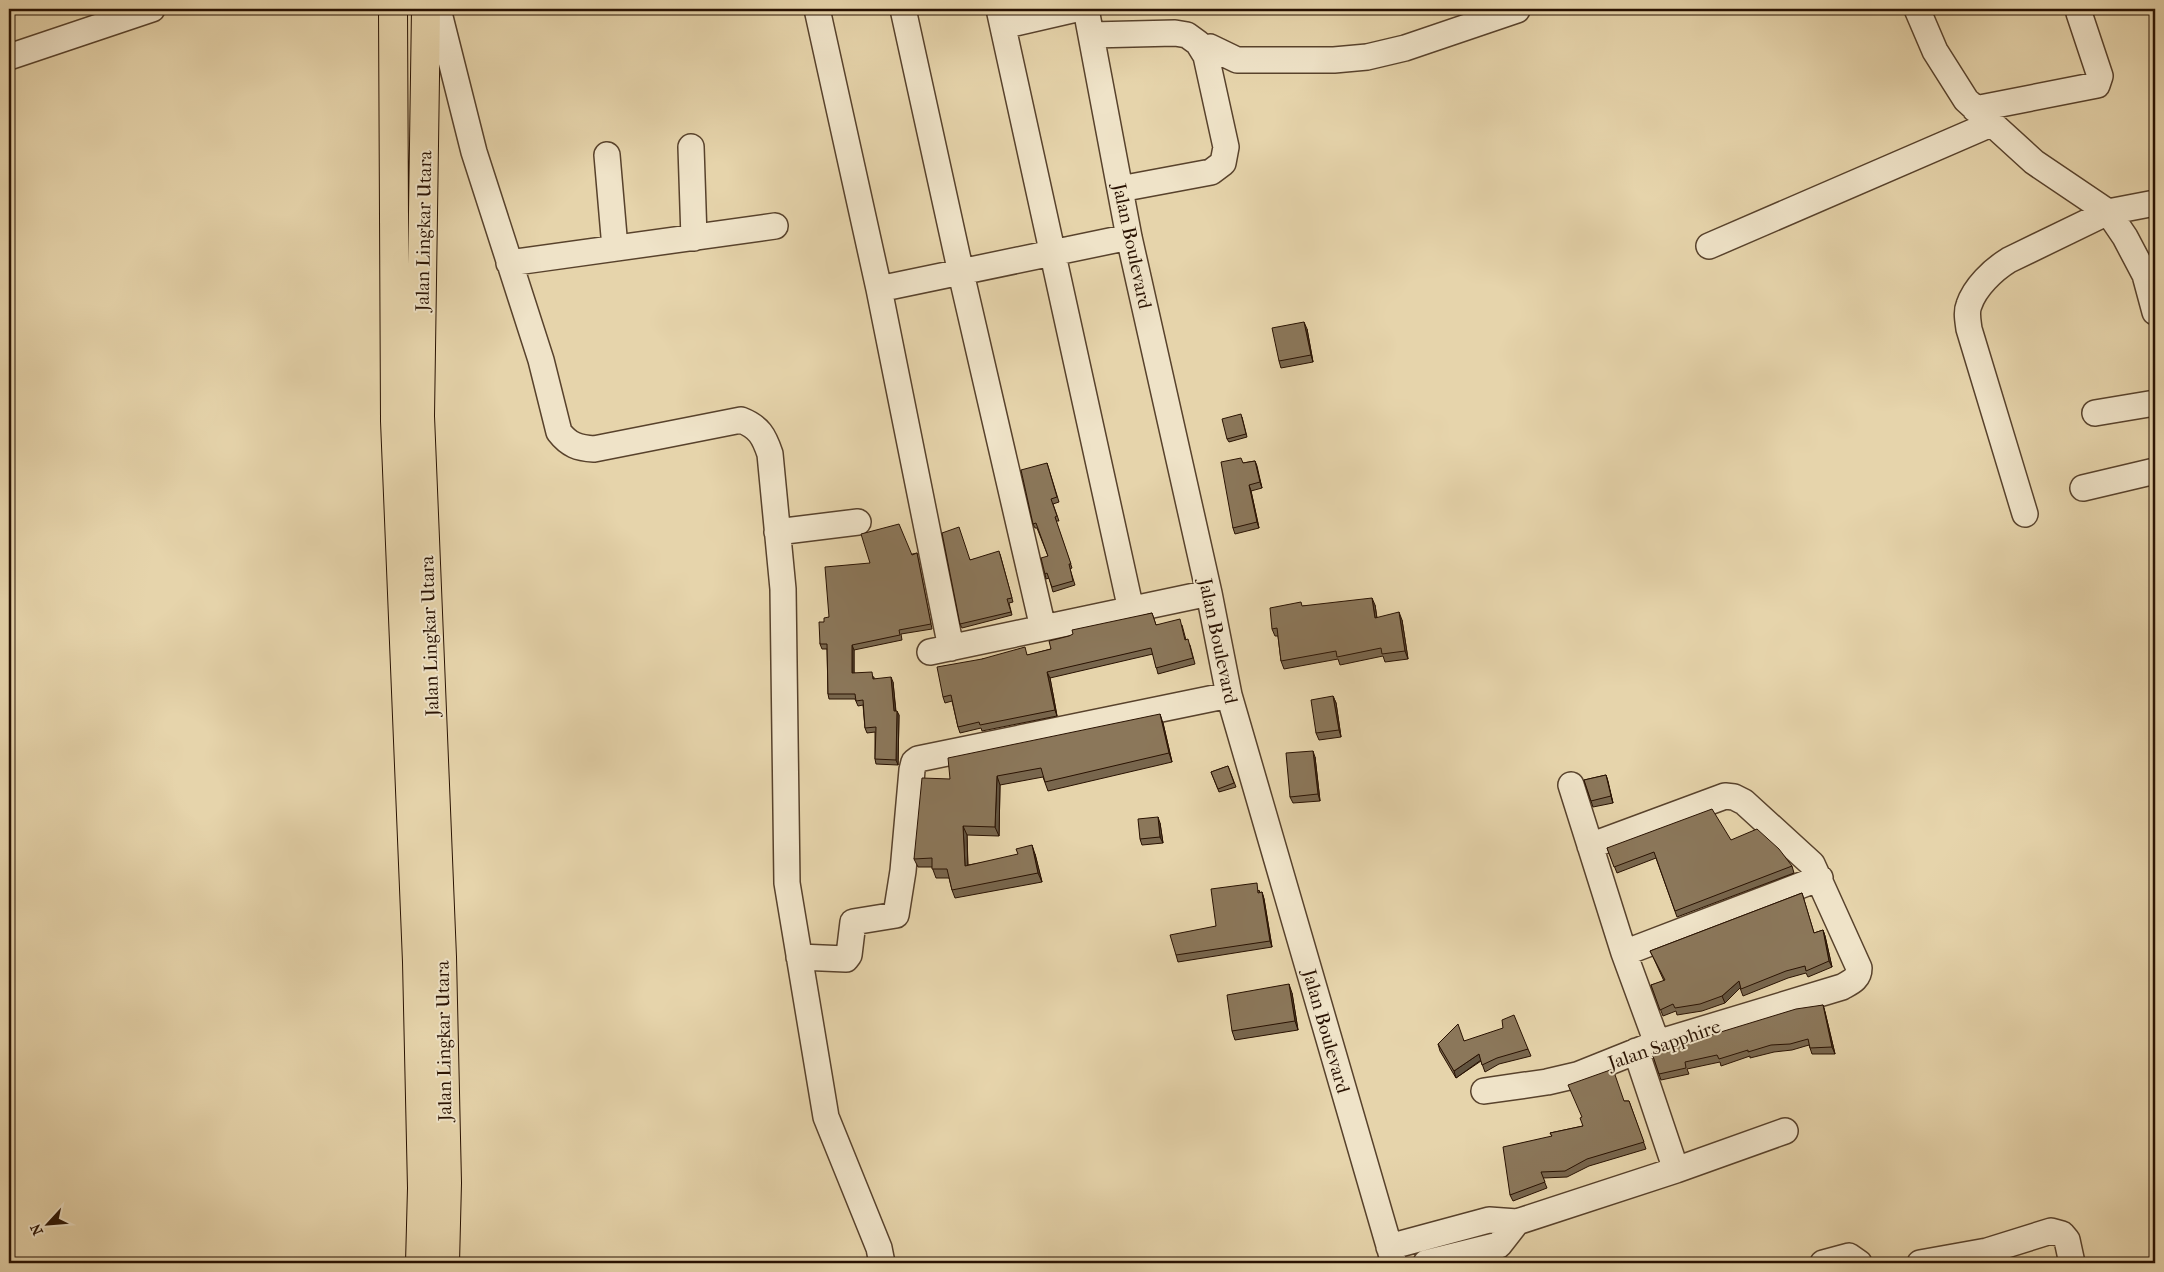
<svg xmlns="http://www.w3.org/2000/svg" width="2164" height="1272" font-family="'IM FELL French Canon',serif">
<rect width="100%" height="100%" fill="#e6d4ab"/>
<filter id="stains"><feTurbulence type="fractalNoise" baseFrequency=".004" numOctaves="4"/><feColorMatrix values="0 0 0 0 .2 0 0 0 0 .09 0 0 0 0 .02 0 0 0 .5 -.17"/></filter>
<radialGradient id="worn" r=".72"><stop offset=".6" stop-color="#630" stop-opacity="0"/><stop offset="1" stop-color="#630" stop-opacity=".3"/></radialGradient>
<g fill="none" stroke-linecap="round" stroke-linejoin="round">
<defs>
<path id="minor" d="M438 9 474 152 541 360 559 432C569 445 578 448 594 449L741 420C759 427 764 436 770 454L783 589 787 883 826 1117 879 1248 882 1263
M817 9 879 289 951 648
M903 9 961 273 1043 628
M999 9 1131 610
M1086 9 1129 237 1209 593 1229 695 1394 1263
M1917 9 1935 51 1966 100 2034 162 2108 212 2125 237 2145 275 2155 312
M1003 26 1076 9
M1091 35 1175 33 1187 35 1198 43 1206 56 1226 147 1223 163 1211 172 1120 189
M1203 48 1210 47 1237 60H1334L1367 57 1405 48 1517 10
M9 57 152 9
M1975 109 2097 85 2100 76 2079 13
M691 147 694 238
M607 155 615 248
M1709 246 1991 124
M509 263 775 226
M879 289 1129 237
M2095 413 2155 403
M2083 488 2155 471
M2025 514 1969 329C1968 321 1966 312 1969 305 1975 287 1993 270 2009 260L2108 212 2155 203
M777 532 858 522
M930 652 1209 593
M1571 785 1624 953 1657 1043
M1624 953 1820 878
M799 957 846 959 849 955 853 922 896 915 903 871 912 770 914 762 918 759 1229 695
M1636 1051 1676 1170
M1484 1091 1547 1082 1577 1075 1657 1043 1842 987C1851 982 1859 979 1859 968L1812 864 1744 802 1734 797 1725 796 1590 846
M1389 1247 1489 1220 1517 1222 1676 1170 1785 1131
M1426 1263 1499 1245 1517 1222
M1823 1263 1849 1256 1859 1263
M1920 1263 1987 1251 2051 1231 2062 1234 2067 1240 2072 1263"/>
<path id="major" d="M393 9 395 421 417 962 422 1188 420 1263
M426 9 420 416 442 957 447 1183 445 1263"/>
</defs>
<use href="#minor" stroke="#58422c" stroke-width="28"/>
<use href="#major" stroke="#291202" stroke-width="30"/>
<use href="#minor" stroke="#efe3c8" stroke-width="25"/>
<use href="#major" stroke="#e6d4ab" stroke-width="28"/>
</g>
<path fill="#78664d" stroke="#291202" d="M1307 329 1313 362 1281 368 1279 361Z
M1242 417 1247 437 1229 442 1227 439Z
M1255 461 1262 488 1251 491 1259 528 1235 534 1233 528 1243 463Z
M1047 463 1059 502 1053 504 1059 521H1056L1072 568 1070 569 1075 585 1053 592 1049 578 1046 579 1045 574 1048 556 1037 528H1035L1033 524Z
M917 553 918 558 932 629 901 634 902 640 854 650V673L874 677V679L893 682 896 711 899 715 898 765 876 764 875 759V732L867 733 865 728 863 705 858 706 855 699H829L828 694 827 649H822L820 644 824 622 829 617 870 563Z
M1000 554 1013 602 1009 603 1012 615 962 628 960 624 970 560Z
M1375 605 1377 618 1402 620 1408 659 1385 662 1383 656 1340 665 1338 659 1284 669 1281 661 1278 636H1275L1272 629 1303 606Z
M1152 613 1156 625H1182L1186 640 1190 645 1195 664 1158 674 1153 654 1050 678 1057 716 982 731 981 728 960 733 958 727 952 701 945 703 943 697 982 659 1028 655 1051 649 1069 636Z
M1333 696 1336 703 1341 737 1319 740 1316 733Z
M1163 723 1172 762 1048 791 1043 777 1000 785 999 836 967 835 968 865 1035 854 1042 882 955 898 952 890 949 878H936L932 867H918L914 859 950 779Z
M1315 757 1320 801 1293 803 1290 797Z
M1228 766 1236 787 1219 792 1211 772Z
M1606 775 1613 803 1593 807 1584 780Z
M1160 823 1163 843 1142 845 1140 839Z
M1731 840 1792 866 1794 873 1677 917 1656 858 1617 873 1607 848Z
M1259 890 1260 893 1262 892 1264 899 1272 947 1178 962 1176 955 1216 926Z
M1802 893 1814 933 1823 930 1825 936 1832 967 1808 977 1806 973 1788 978 1743 996 1740 988 1725 1003 1702 1011 1677 1015 1676 1011 1663 1016 1651 985 1664 981 1653 957 1650 951Z
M1292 993 1298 1030 1235 1040 1232 1031Z
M1823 1005 1825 1012 1835 1054H1812L1809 1045 1792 1050 1774 1052 1750 1058V1056L1721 1066 1720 1062 1687 1069 1689 1074 1661 1080 1652 1053Z
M1464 1041 1528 1049 1531 1056 1499 1064 1485 1072 1481 1061 1456 1078 1440 1051 1438 1044Z
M1624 1101H1629L1646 1149 1589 1166 1567 1177 1543 1178 1547 1188 1513 1201 1510 1195 1552 1136 1550 1133 1583 1126Z"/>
<path fill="#61533f" stroke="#291202" d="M1304 322 1307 329 1313 362 1311 355Z
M1255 461 1257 466 1262 488 1260 482Z
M1249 485 1251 491 1259 528 1257 522Z
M1372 598 1375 605 1378 626 1375 618Z
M1399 612 1402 620 1408 659 1405 651Z
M852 645 854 650V678L852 673Z
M1047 672 1050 678 1057 716 1055 710Z
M891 677 893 682 896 716 894 711Z
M1333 696 1336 703 1341 737 1339 730Z
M897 711 899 715 898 765 896 760Z
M1160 714 1163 723 1172 762 1169 753Z
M1313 751 1315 757 1320 801 1318 794Z
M1606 775 1608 781 1613 803 1611 796Z
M997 776 1000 785 999 836 995 827Z
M1158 817 1160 823 1163 843 1160 837Z
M963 826 967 835 968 875 965 866Z
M1032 845 1035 854 1042 882 1038 873Z
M1262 892 1264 899 1272 947 1270 941Z
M1823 930 1825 936 1832 967 1829 961Z
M1739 981 1741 987 1725 1003 1722 996Z
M1289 984 1292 993 1298 1030 1295 1021Z
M1823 1005 1825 1012 1835 1054 1832 1047Z
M1479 1054 1481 1060 1456 1078 1454 1071Z"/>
<path fill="#8b775a" stroke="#291202" d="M1304 322 1311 355 1279 361 1272 328Z
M1241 414 1246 434 1227 439 1222 419Z
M1241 458 1243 463 1255 461 1260 482 1249 485 1257 522 1233 528 1221 462Z
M1047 463 1057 497 1051 499 1057 516 1055 517 1071 564H1069L1073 581 1052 587 1047 573 1045 574 1041 558 1048 556 1036 523 1033 524 1021 470Z
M899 524 912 555 917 553 931 624 899 630 900 635 852 645V673L872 672 873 679 891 677 894 711H897L896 760 875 759 876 727 865 728 863 700 856 701 855 694H828L827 644H820L819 622H824V618L829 617 825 567 870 563 861 534Z
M959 527 970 560 999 551 1012 598 1007 599 1011 612 960 624 942 533Z
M1372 598 1375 618 1399 612 1405 651 1382 654 1381 648 1337 657 1336 651 1281 661 1277 628 1272 629 1270 608 1301 602 1302 606Z
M1152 613 1156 625 1180 619 1185 640 1188 639 1193 658 1156 668 1151 648 1047 672 1055 710 980 725 979 722 958 727 951 695 943 697 937 667 982 659 1025 647 1027 655 1051 649 1049 641 1069 636 1073 634 1072 630Z
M1333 696 1339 730 1316 733 1311 700Z
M1160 714 1169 753 1045 782 1041 768 997 776 995 827 963 826 965 866 1018 854 1016 849 1032 845 1038 873 952 890 947 869H932V858L914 859 922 778 950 779 948 758Z
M1313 751 1318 794 1290 797 1286 753Z
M1228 766 1234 783 1218 789 1211 772Z
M1606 775 1611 796 1591 801 1584 780Z
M1712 809 1731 840 1757 829 1779 849 1792 866 1675 911 1654 852 1614 867 1607 848Z
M1158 817 1160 837 1140 839 1138 819Z
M1257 883 1258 893 1262 892 1270 941 1176 955 1170 935 1216 926 1211 889Z
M1802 893 1814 933 1823 930 1829 961 1806 971 1805 966 1786 971 1741 989 1739 981 1722 996 1700 1004 1675 1008 1673 1004 1660 1010 1651 985 1665 980 1650 951Z
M1289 984 1295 1021 1232 1031 1227 995Z
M1823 1005 1832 1047 1810 1048 1808 1039 1790 1044 1771 1045 1748 1052V1050L1719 1059 1717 1055 1685 1062 1686 1068 1659 1074 1652 1053 1796 1009Z
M1514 1015 1528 1049 1497 1058 1482 1065 1479 1054 1454 1071 1438 1044 1458 1024 1464 1041 1503 1028 1502 1020Z
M1613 1069 1624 1101H1629L1644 1142 1587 1159 1565 1171 1541 1172 1545 1182 1510 1195 1503 1147 1552 1136 1550 1133 1583 1126 1580 1118 1582 1117 1568 1085Z"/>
<g text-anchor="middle" stroke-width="4" stroke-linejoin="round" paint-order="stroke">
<g font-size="19" fill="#291202" stroke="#efe3c8">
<text transform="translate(423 231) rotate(-89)" y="7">Jalan Lingkar Utara</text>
<text transform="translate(1133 246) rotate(78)" y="7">Jalan Boulevard</text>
<text transform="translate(429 636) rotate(-92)" y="7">Jalan Lingkar Utara</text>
<text transform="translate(1219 641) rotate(78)" y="7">Jalan Boulevard</text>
<text transform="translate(1327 1031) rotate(74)" y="7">Jalan Boulevard</text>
<text transform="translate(443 1041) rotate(-91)" y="7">Jalan Lingkar Utara</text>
<text transform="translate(1664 1044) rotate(-19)" y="7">Jalan Sapphire</text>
</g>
</g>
<rect width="2164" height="1272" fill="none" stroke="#e6d4ab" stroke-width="30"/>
<rect x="10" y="10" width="2144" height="1252" fill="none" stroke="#291202" stroke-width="2.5"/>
<rect x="15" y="15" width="2134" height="1242" fill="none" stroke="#291202"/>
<g transform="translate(48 1224) rotate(244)" stroke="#efe3c8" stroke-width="4" paint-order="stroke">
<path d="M0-4L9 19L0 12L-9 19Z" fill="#291202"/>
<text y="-8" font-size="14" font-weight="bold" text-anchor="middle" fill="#291202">N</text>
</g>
<rect width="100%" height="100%" filter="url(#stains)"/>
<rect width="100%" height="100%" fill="url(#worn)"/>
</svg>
